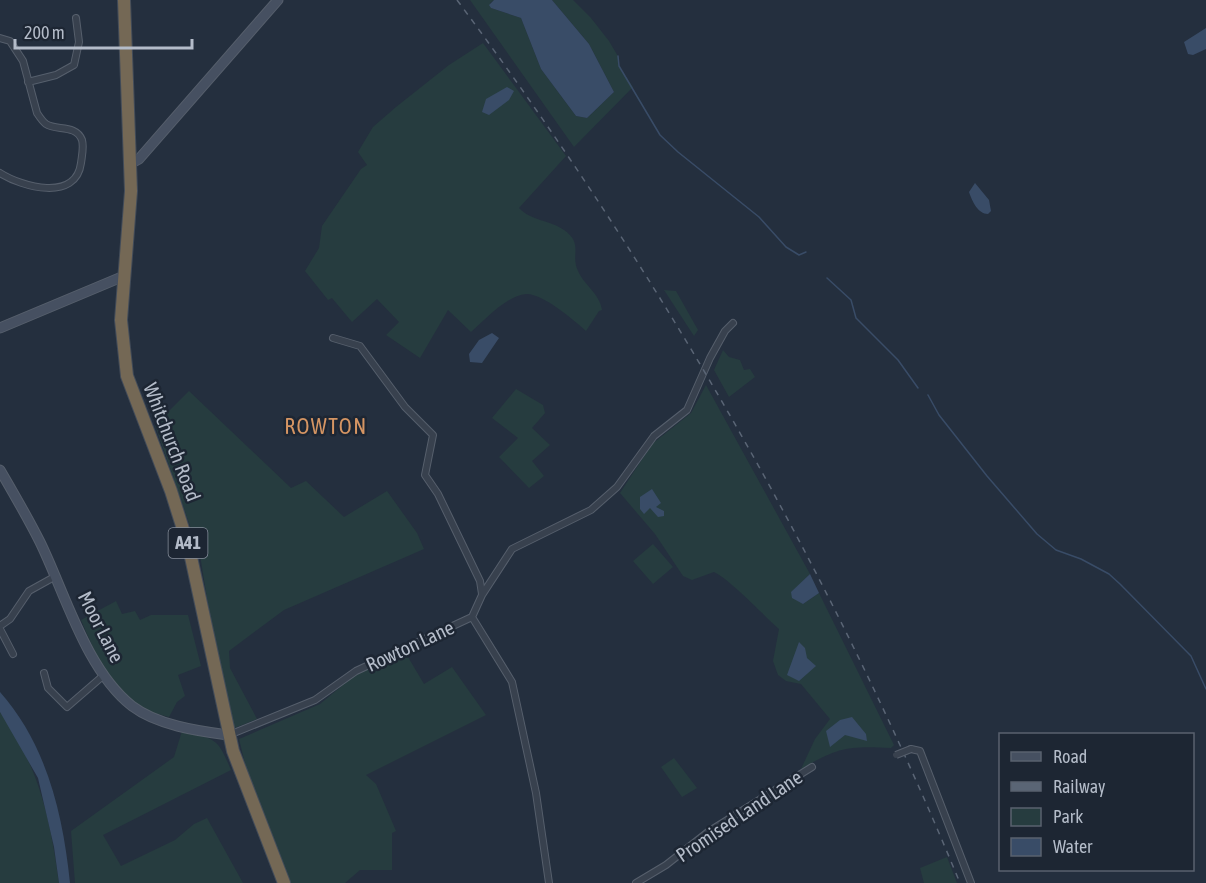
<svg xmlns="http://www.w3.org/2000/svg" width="1206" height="883" font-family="'Asap Condensed',sans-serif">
<rect width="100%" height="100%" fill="#242f3e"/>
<path fill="#263c3f" d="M470 0H494L490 3 491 8 521 18 541 69 576 116 587 118 614 92 589 44 552 0H573L591 18 609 41 619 58V66L633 87 574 147Z
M483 43 566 156 519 208C531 221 550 220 564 230 584 244 570 255 578 271 584 285 600 294 602 310L599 311 586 331C574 320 542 293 526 294 506 296 485 320 471 332L448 310 420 358 386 335 399 322 377 299 352 322 332 298 328 300 305 271 319 248 322 226 361 169 367 165 358 152 373 127 396 107 449 65Z
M664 290 676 291 698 330 694 336Z
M723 350 729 357 740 360 744 370 750 369 755 377 729 397 714 370Z
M706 385 810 574 794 590 803 604 819 593 894 745 891 748C848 746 839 747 801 769L815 739 830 719 801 684 786 681 778 675 773 661 779 629C761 613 733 582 714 572L692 580 683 576 655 534 620 493 652 444 691 413Z
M516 389 543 405 545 413 532 428 550 445 532 461 544 476 529 488 499 457 518 438 492 418Z
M189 391 291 488 306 481 344 517 387 491 417 533 424 549 284 610 229 651 230 668 257 719 232 729 217 660 200 555 155 425Z
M653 544 673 567 653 584 633 561Z
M116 601 122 614 135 611 140 620 151 615H188L201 666 178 675 185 696 177 702 169 717C159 714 146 712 137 706 109 687 94 650 81 620Z
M405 652 424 684 452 667 486 715 366 775 376 784 396 831 392 833V870H360L345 883H290L252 792 239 739 320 704 355 675Z
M0 712C39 767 50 817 59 883H0Z
M182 731C217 740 217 737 231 770L103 835 121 866 175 840 194 824 207 818 243 883H75L71 831 174 757Z
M674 758 697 788 682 797 661 767Z
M947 857 957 883H924L920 868Z"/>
<path fill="#394c67" d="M494 0H552L589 44 614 92 587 118 576 116 541 69 521 18 491 8 489 5Z
M1206 28V49L1193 55 1188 54 1184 42Z
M507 87 514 91 509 100 489 115 482 112 486 99Z
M975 183 989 200 991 211 988 214C978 214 972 201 969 192Z
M492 333 499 338 482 363 470 362 469 354 479 340Z
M652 489 661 503 656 507 664 511V516L658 517 650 508 644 514 640 509V497Z
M810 574 819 593 803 604 792 598 791 592Z
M799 642 805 648 807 658 816 666 799 681 787 675Z
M0 692C47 745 63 815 70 883H59L54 847 38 778 0 712Z
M852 717 866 734 867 741 845 735 830 747 826 731 840 720Z"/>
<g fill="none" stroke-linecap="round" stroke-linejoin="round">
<path stroke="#394c67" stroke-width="1.5" d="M618 56 619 66 660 135 678 152 759 217 786 247 799 255 806 252
M827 278 851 300 856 318 898 360 918 388
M928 395 939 415 987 476 1037 534 1056 550 1081 559 1109 574 1120 584 1191 656 1206 689"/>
<defs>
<path id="street" d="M0 38 10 41 23 61 37 113C39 116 42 121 46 124 56 131 76 124 82 140 84 147 82 155 81 163 76 202 22 187 0 173
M28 82 56 75 74 65 79 42 76 18
M333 338 360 346 405 407 433 435 425 475 438 494 480 581 482 594
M472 617 482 595 512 549 591 510 617 487 654 436 687 410 710 358 725 331 733 323
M472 617 512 682 536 793 549 883
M0 626 10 619 29 591 56 576
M0 629 13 654
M44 673 48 688 67 707 104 675
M229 735 315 700 356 671 472 617
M911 749 920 751 971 883
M636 883 666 865 708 832 812 767"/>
<path id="secondary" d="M130 164 139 159 278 0
M0 328 124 276
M0 470C14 494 28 518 40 542 65 593 86 670 132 706 157 725 197 731 228 735"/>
<path id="highway" d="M124 0 131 191 121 320 127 376 171 491 189 548 233 751 284 883"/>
</defs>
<use href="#street" stroke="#565f6c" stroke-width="8"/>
<use href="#secondary" stroke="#565f6c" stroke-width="11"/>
<use href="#highway" stroke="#434c59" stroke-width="14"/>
<use href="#street" stroke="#38414e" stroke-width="6"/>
<use href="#secondary" stroke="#465061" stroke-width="9"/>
<use href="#highway" stroke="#746855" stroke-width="12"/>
<path stroke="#5a6575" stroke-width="1.5" stroke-dasharray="6 6" stroke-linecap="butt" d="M457 0C659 271 831 570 960 883"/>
<defs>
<path id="street-bridge" d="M896 755 911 749"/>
</defs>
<use href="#street-bridge" stroke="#565f6c" stroke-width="8" stroke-linecap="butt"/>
<use href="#street-bridge" stroke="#38414e" stroke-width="6"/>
</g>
<g text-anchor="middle" stroke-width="5" stroke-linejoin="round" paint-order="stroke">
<rect fill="#1d2633" stroke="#878f9c" stroke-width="1.5" x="168.5" y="528" width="39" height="30" rx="4.5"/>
<g font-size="18" font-weight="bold" fill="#b4bcc9">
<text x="188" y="549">A41</text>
</g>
<g font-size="20" fill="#b4bcc9" stroke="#1d2633">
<text transform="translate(172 442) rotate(69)" y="7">Whitchurch Road</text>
<text transform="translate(101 627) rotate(63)" y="7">Moor Lane</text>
<text transform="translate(410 646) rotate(-25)" y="7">Rowton Lane</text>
<text transform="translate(739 816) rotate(-34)" y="7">Promised Land Lane</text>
</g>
<g font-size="22" letter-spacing="1.5" fill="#d59563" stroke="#1d2633">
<text x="326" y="434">ROWTON</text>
</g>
</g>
<rect x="999" y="733" width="195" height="138" fill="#1d2633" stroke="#59626f" stroke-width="1.5"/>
<rect x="1011" y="752" width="30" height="9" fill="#465061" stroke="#59626f" stroke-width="1.5"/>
<text x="1053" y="763" font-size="18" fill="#b4bcc9">Road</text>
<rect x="1011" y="782" width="30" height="9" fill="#5a6575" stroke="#59626f" stroke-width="1.5"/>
<text x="1053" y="793" font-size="18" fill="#b4bcc9">Railway</text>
<rect x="1011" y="808" width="30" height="18" fill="#263c3f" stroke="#59626f" stroke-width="1.5"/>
<text x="1053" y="823" font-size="18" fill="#b4bcc9">Park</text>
<rect x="1011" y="838" width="30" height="18" fill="#394c67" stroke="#59626f" stroke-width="1.5"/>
<text x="1053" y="853" font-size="18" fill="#b4bcc9">Water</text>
<path d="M15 39v9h177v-9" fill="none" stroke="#b4bcc9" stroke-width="3"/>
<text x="24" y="39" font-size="18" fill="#b4bcc9" stroke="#1d2633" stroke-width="4.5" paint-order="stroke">200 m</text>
</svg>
